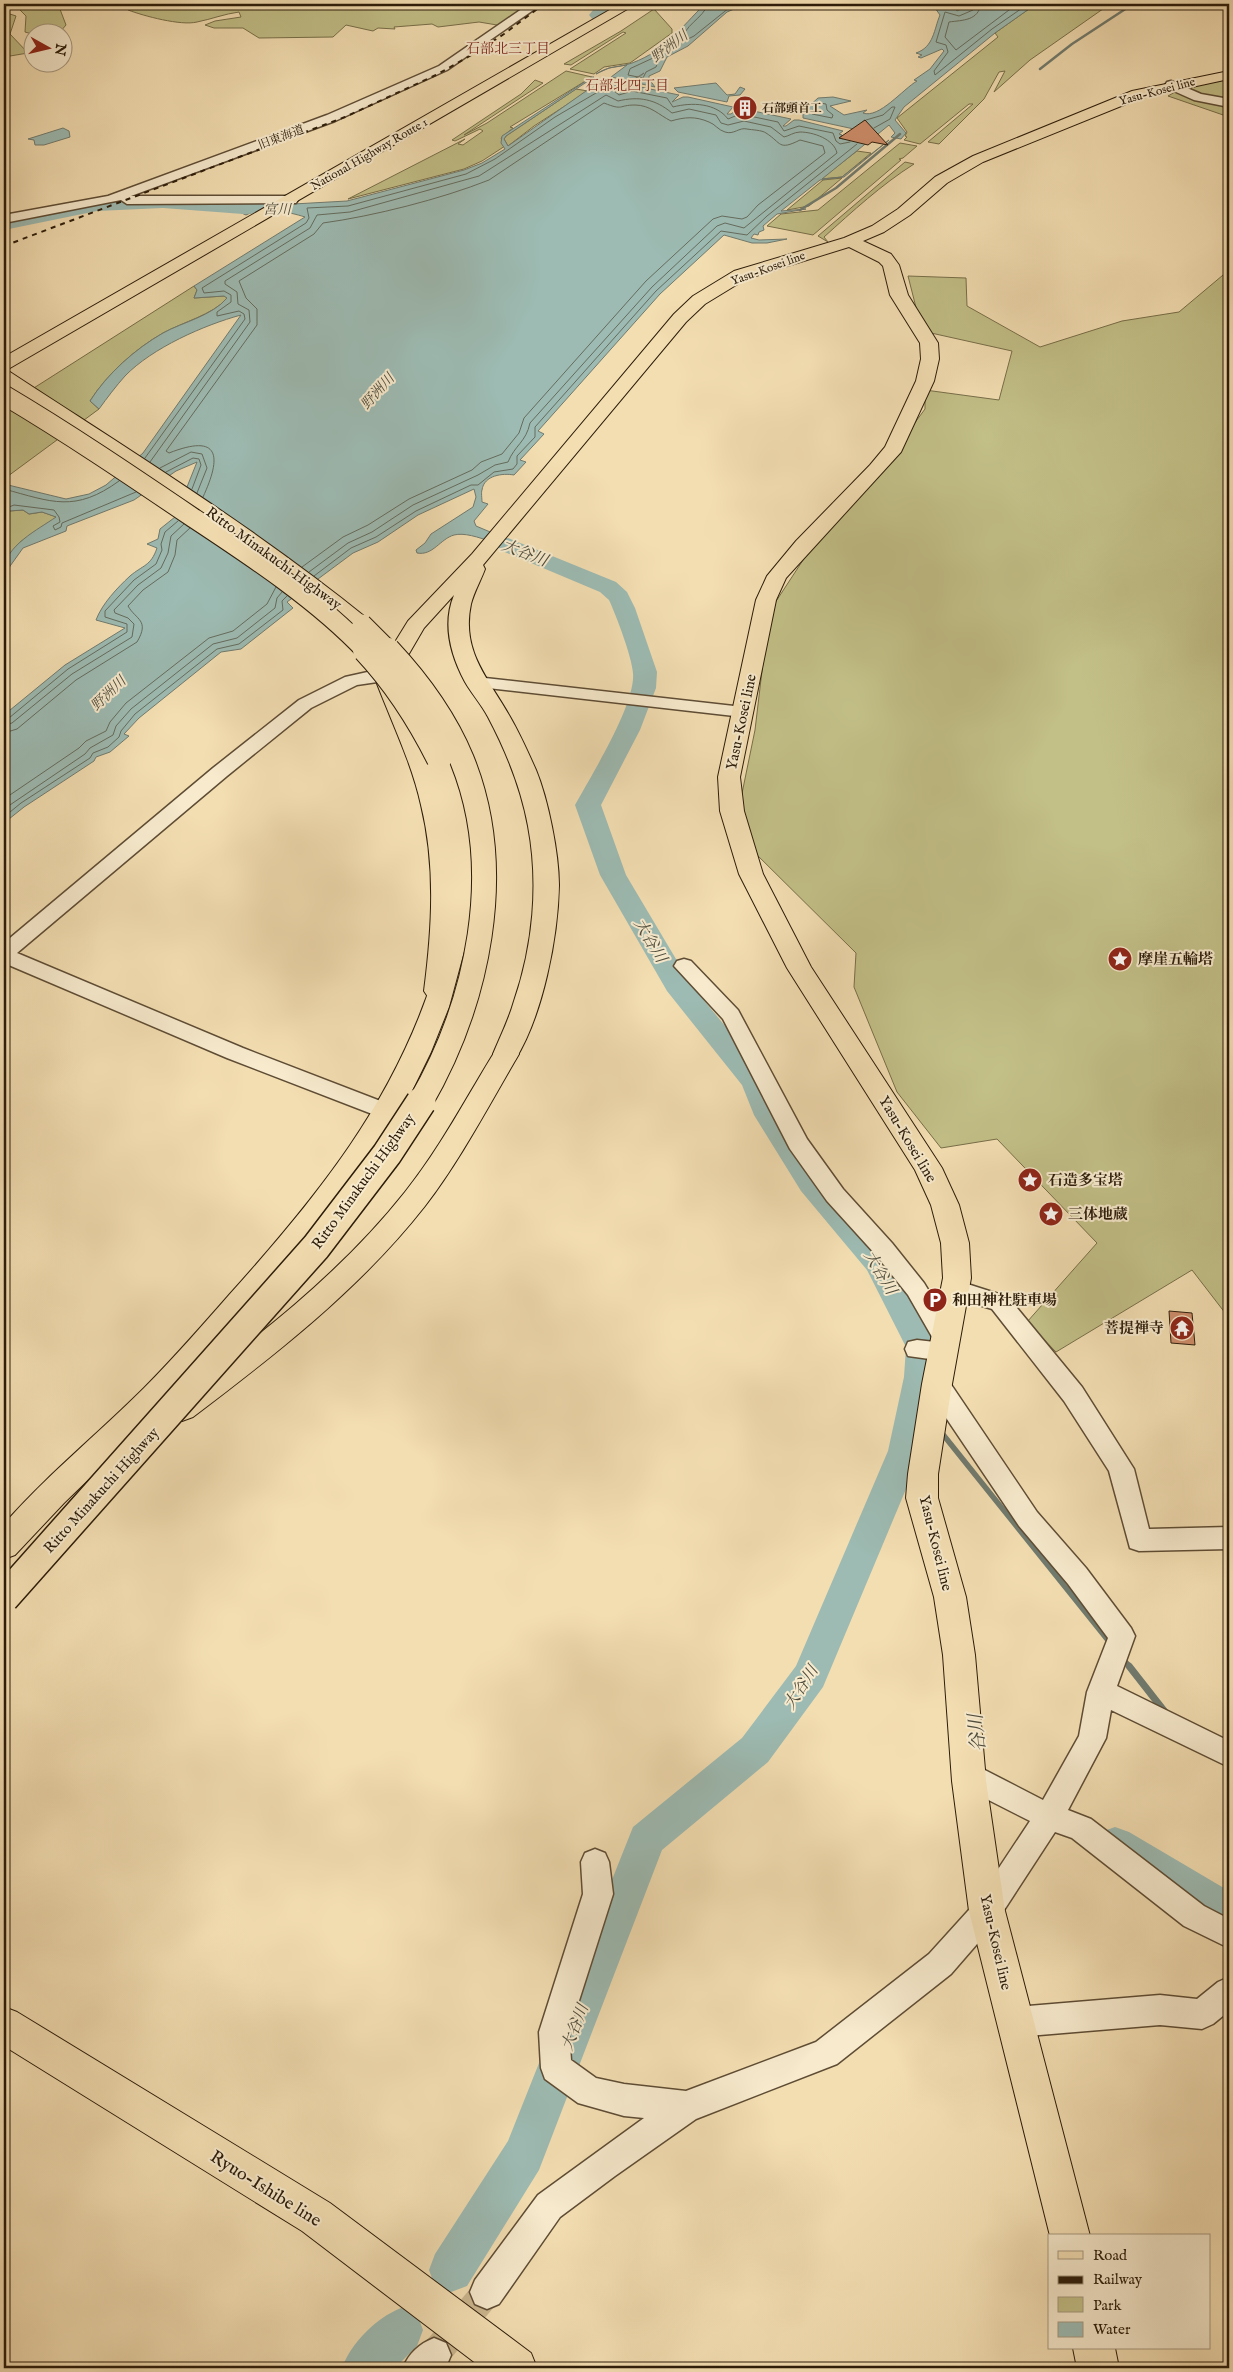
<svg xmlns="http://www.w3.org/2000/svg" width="1233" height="2372" font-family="'IM FELL English','Noto Serif JP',serif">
<rect width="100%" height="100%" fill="#f3deb2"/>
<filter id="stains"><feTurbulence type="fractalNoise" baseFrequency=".004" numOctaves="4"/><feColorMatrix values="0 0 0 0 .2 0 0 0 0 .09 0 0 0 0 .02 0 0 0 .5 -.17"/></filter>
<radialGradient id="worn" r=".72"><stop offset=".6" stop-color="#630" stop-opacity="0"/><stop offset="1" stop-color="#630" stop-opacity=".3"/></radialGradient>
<path fill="#c2bf87" stroke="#776e48" d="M14 4H58L66 25 60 32 32 34 25 32 26 16Z
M125 4H531L532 5 503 26 479 22 438 27 432 24 394 27 395 29 378 28 373 31 346 25 333 37 259 38 243 28H214L205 25 215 21 241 17 239 12C224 14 212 19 197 22 181 26 144 16 128 10Z
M1036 4H1110L1030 60 994 92 1005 71 999 72 984 99 939 144 928 142 973 104H969L920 144 904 140 907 137 905 136 907 132 897 118 998 37 995 33Z
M654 9 672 29V33L630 63 604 67 594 74 570 69 626 33 623 32 571 65 564 64 621 31Z
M4 12 16 16 10 34 28 53 4 57Z
M566 71 592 77 510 127 513 128 501 138 505 146 482 161 464 169 348 199 465 139 458 144 463 145 483 131 480 129 455 141 452 140 521 94 535 80 543 83 464 135 487 123Z
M1229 79V117L1168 96 1182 88Z
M576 89 588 91 534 126 508 146 504 139 506 136Z
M900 143 917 146 903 158 899 159 901 160 813 235 767 226 781 214 818 210Z
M857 151 871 153 842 177 821 179Z
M905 162 914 164C881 185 853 211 824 237L828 242 818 236Z
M842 178 809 206 787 210 823 180Z
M1229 270V1318L1192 1270 1056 1352 1027 1322 1097 1243 997 1139 941 1148 897 1092 854 987 856 953 751 849 738 813 755 730 769 612 828 522 877 474 925 409V390L999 400 1012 351 922 331 908 276 966 278 967 306 1040 347 1122 321 1179 312Z
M194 286 197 290 194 298 224 296 228 298C212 315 183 322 163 333 135 349 107 374 90 401L99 409 4 479V407Z
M23 510 29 514 42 512 57 517 20 542 4 565V517L9 511Z"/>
<path fill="#9dbbb3" stroke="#707b6f" d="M705 4H746L727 12 688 46 667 57 660 71 649 76V79L655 87 633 82 644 73 631 81 611 77 627 65 609 68 596 74C610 65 618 68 632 63 667 50 680 28 705 4Z
M939 4 955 8 957 11 971 4H1036L995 33 904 107 895 120 906 133 901 139 891 137 895 133 889 125 878 134 856 129 865 120 854 129 803 118V113H794L807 108 818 98 833 97 851 101 830 106 844 115 867 110 863 113C879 119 903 89 917 81L914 80 930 69 944 51 942 49 921 58 918 57 922 55 916 53C934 47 934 29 940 15L935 8Z
M592 77H594L506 136 504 139 508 146 586 91 607 80 620 83 614 87 619 88 618 90 625 89 631 85 679 95 672 102 683 97H688L733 107 727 114H731L738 109H744L791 119 783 126H786L794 120H799L843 131 839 134 842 135 839 138 843 139 847 136 869 141 822 179 842 177 889 140 844 177 820 180 781 211 806 209 777 214 763 226 764 230 759 232 758 235 754 234 751 238 759 240 787 239 767 243H752L724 235 660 294 538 431 544 434 520 460 526 462 514 475C503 473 484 475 482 490 481 492 482 499 482 502L488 504 474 521 476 526 540 553 538 555 547 559 543 562 534 558 532 559C513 552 473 530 454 535 440 539 433 556 417 553L416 550 425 543 431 534 473 507 476 497 474 489 418 515 378 542 353 553 287 602 293 608 241 649 221 652 139 718 124 734 129 736 110 752 96 757 94 761 24 807 4 823V715L65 665 125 628 96 620C102 604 117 588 130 576 143 565 151 566 157 548L147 544 158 539 160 529 175 517 197 462 176 471 134 500 67 526 66 531 23 548 8 569 4 571C4 546 39 529 56 517L42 512 29 514 23 510 9 511 4 517V502L6 499 4 484 66 499 89 494 106 485 143 453 241 315C204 325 152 348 125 376 116 386 107 398 99 409L90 401C107 374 135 349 163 333 183 322 212 316 227 298L224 296 194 298 197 290 194 286 305 217C289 212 263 206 246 215L237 211 240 207 347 201 464 170 482 163 505 149 501 143 502 136Z
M716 83 727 95 735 94 740 87 745 89 740 95 729 96 727 102 678 92 674 88Z
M63 128 69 131 70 137 44 145H35L34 140 28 139Z"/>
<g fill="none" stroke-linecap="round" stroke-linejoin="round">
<path stroke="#646c5e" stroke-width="1" d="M708 4C703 19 683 25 682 42L694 36 734 4
M975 4 973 10 959 16 945 12 936 42 946 45 948 52 934 71 935 75 992 29 1028 4
M981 4C978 21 963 20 949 22L945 37 956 50 1017 4
M656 57 659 59 656 67 646 72 643 78 628 75 630 69Z
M820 103 826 104 827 110 833 115 832 118 812 114V111Z
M866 120 883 115 892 107H895L890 119 874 128
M145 458 245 319 244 314 239 311 217 316V312L231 302V295L224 291 204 293 202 288 306 223 309 218 307 208 348 206 466 174 495 159 555 117 608 86 619 95 632 91 667 98 673 107C692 102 716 103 728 119L740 114 778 122 784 131 799 126 833 133 836 141 840 144 850 142
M150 462 250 322 249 310 238 304 237 292 225 284V281L310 228 317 215 350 212 479 176 606 95 618 101C639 96 655 99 672 113L689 109 716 115 721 123 728 125 744 121 771 127 784 137C789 136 794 132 800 132 813 132 834 139 837 153L744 228 725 223 717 226 652 287 530 423C526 442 515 445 508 462L495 465 478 475 413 505 372 532 348 543 309 572
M160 468 191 452 202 454 207 468 197 493
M166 472 193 458 199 459 201 465 192 489
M4 489C52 502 75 513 119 481
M203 497C222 456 220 433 169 453L166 451 257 325V309L246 298 239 281 314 234 323 223C374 216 441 199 489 180L604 103C624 111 618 105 635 105 650 105 659 115 671 121 685 117 695 116 709 122 715 124 718 130 725 132 734 135 739 127 747 129 752 130 762 130 766 133 782 143 778 151 800 140L823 146 825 153 758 205 747 217 742 219 722 216 713 219 646 281 524 418 519 433 502 454 481 462 472 470 409 499 368 525 343 537 302 567
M4 509 14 505 54 510 59 517 60 522 53 526 55 530 61 527 62 523 136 492
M314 576 351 548 376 537 416 511 471 485H478L494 472 513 469 517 464V456L535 437V427L656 291 721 231 747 235 767 216 857 144
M4 719 9 718 68 669 127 632V624L105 617V611L134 580 156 564 162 550 161 544 165 532 178 521
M4 725 12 723 72 674 132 637 134 624 128 618 115 613 114 610 138 585 161 568 168 553 171 536 184 524
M4 733 17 729 76 680 137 642C150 620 136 620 128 606L143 590 168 572 175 555 177 540 190 528
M4 799 79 748 86 741 106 731 110 722 126 703 209 638 233 631 267 604 276 587
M4 809 85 754 90 748 113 735 116 726 131 709 213 644 237 638 275 608 277 598 282 592
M4 817 21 803 90 758 93 753 108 747 119 737 121 731 135 714 217 649 239 644 283 610 282 601 287 596"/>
<path stroke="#707b6f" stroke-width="2.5" d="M1040 69 1072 44 1133 4
M800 210 836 188 900 134"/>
<path stroke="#707b6f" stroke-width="5.5" d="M941 1432 1111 1644
M1122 1658 1130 1667"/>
<path stroke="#707b6f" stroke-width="7" d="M1129 1666 1165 1712"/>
<path fill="#9dbbb3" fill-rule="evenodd" d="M598 4H613L605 15 607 18 604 21H594L589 15Z
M163 198 243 204H285L288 208 285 212 243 214 163 208 97 211 4 230V220L97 201Z
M508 538 616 582 627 592 635 608 657 672 656 688 640 730 601 805 626 875 692 986 765 1074 783 1113 823 1175 890 1255 938 1347 936 1377 922 1451 823 1687 768 1762 662 1850 539 2170 467 2286 451 2292 435 2286 429 2270 435 2254 508 2141 633 1827 742 1738 796 1666 888 1451 904 1377 906 1347 867 1270 801 1191 754 1115 742 1085 667 991 600 875 575 805C591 776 636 704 633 673 632 657 616 615 609 600L600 592 500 550 497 545 500 540Z
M1115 1827 1129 1832 1229 1891V1931L1215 1926 1185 1906 1101 1858 1096 1845 1101 1832Z
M401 2308 417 2314 423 2330 417 2346 395 2368H342C351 2343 376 2318 401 2308Z"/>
</g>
<path fill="#cf8e6b" stroke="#2c1c0a" d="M865 120 888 145 872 142 868 145 839 138Z
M1169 1311 1192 1313 1195 1345 1171 1343Z"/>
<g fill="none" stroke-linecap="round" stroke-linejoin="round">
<path stroke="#cbb790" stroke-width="30" stroke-dasharray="30 15" stroke-linecap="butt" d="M434 2355 487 2292"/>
<defs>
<path id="minor" d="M529 4H542L447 70 335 121 131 196H291L296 197 298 200 296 203 127 204 121 200 4 223V215L108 196 327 115 439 66Z
M1171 81 1201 94 1229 99V107L1194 100 1167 88 1165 85 1167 82Z
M372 671 391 672 394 676 391 680 357 685 311 708 227 776 17 953 243 1048 396 1107 399 1112 396 1117 388 1120 380 1117 227 1058 4 963V943L213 768 299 700 345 677Z
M476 677 743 707 749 708 752 712 749 716 743 717 470 686 467 682 470 678Z
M684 959 691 961 738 1010 807 1139 843 1189 892 1243 924 1283 958 1339 953 1346 956 1352 953 1359 944 1361 908 1356 905 1349 908 1342 917 1340 935 1342 908 1295 876 1255 827 1201 790 1149 723 1019 674 966 677 961Z
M955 1280 1008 1297 1082 1387 1134 1469 1149 1529 1229 1527V1549L1139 1551 1130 1548 1109 1471 1064 1401 992 1309 947 1295 943 1289 947 1283Z
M937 1374 946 1377 1037 1512 1086 1568 1131 1628 1135 1636 1117 1686 1229 1741V1767L1111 1710 1106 1738 1068 1810 1091 1819 1204 1906 1229 1919V1948L1184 1926 1072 1838 1055 1832 997 1921 951 1974 837 2064 696 2119 615 2176 560 2217 499 2304 487 2309 475 2304 470 2292 475 2280 538 2195 644 2118 624 2116 578 2103 545 2079 541 2068 539 2032 583 1894 581 1862 585 1853 595 1849 605 1853 609 1862 613 1894 569 2032 571 2060 596 2078 624 2084 686 2091 816 2042 929 1954 977 1901 1030 1821 959 1785 955 1776 959 1767 969 1763 979 1767 1043 1800 1079 1736 1087 1692 1108 1638 1068 1584 1019 1526 928 1391 925 1384 928 1377Z
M1229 1977V2011L1213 2024 1202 2029 1160 2025 1015 2037 1004 2033 1000 2022 1004 2011 1015 2007 1160 1995 1197 1999 1218 1982Z
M434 2338 446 2343 451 2355 446 2367 403 2368C409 2353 419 2344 434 2338Z"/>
<path id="major" d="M1229 71V79L1141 98 983 162 947 183 910 215 884 232 863 241 891 254 899 265 908 295 938 343 939 359 934 381 901 452 786 578 776 600 740 777 744 811 763 874 811 967 942 1168 959 1205 969 1243 971 1278 952 1384 938 1474V1498L966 1597 975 1655 986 1781 1005 1911 1090 2236H1050L969 1911 952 1781 943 1655 934 1597 906 1498 908 1474 922 1384 943 1278 941 1243 931 1205 915 1170 787 968 739 874 720 811 718 777 756 600 767 576 796 541 870 465 885 447 916 381 921 359 920 343 890 295 883 266 879 262 849 247 746 279 705 304 686 322 483 565 485 569C481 580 474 592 471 604 461 651 488 678 509 715 519 732 528 752 536 770 548 799 559 853 559 885 558 938 543 1015 515 1060L506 1063 497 1060 493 1054C500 1037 509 1019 514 1001 533 946 539 884 528 826 521 788 506 751 488 717 481 704 472 694 465 682 451 656 442 624 454 595L424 628 396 676C412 718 433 760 444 804 456 849 457 895 454 941 454 958 455 983 446 997L437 999 428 997 424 991C432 929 436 866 421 805 411 760 390 719 374 676L408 621 472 554 674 314 693 296 734 271 844 238 872 226 898 209 935 177 973 156 1132 91Z
M4 2007 17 2012 330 2203 531 2353 537 2368H482L302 2231 4 2046Z
M1073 2348H1115L1119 2368H1077Z"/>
<path id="highway" d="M620 4H636L10 368 4 369V357Z
M4 371 10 372C132 452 256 528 369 620L372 624 369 628 362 630 355 628C243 538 123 463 4 384Z
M439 752 447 754 450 759 467 810 474 845 477 881 476 907 449 1007 431 1052 410 1095 355 1181 263 1296 165 1405 64 1503 15 1555 4 1559V1524C47 1475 98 1434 144 1388 174 1358 201 1327 229 1295 318 1196 395 1101 435 972 442 949 451 925 453 900 456 852 444 804 428 759L431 754Z
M506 1045 515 1048 519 1054C489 1105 461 1159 425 1206 360 1289 276 1354 193 1417L182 1421 171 1417 167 1409 171 1401C256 1339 340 1274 405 1192 441 1147 467 1096 497 1048Z"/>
</defs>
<use href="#minor" stroke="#5e4c34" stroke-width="3"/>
<use href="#major" stroke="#2c1c0a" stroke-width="2"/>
<use href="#highway" stroke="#2c1c0a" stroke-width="2"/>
<use href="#minor" fill="#f7eacd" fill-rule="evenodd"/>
<use href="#major" fill="#f3deb2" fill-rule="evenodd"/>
<use href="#highway" fill="#f3deb2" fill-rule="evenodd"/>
<path stroke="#2c1c0a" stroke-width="2" stroke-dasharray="5 5" stroke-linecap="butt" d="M4 246 345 117 436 75 468 57 504 34 544 4"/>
<defs>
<path id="highway-bridge-far2" d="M4 395C68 433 130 475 192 517 251 556 318 600 366 651
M362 624 389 651"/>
<path id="highway-bridge-far1" d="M365 650C396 683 419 719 439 759
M388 650C418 682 445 719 462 760 507 871 478 1003 420 1103"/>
<path id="highway-bridge" d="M4 1598 316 1247 387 1154 421 1102"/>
</defs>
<use href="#highway-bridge-far2" stroke="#2c1c0a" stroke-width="21" stroke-linecap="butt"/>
<use href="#highway-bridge-far1" stroke="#2c1c0a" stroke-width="26" stroke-linecap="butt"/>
<use href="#highway-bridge" stroke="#2c1c0a" stroke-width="32" stroke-linecap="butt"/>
<use href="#highway-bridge-far2" stroke="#f3deb2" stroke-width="19"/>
<use href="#highway-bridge-far1" stroke="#f3deb2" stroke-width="24"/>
<use href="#highway-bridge" stroke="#f3deb2" stroke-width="29"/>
</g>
<defs>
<symbol id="building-disc" viewBox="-11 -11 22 22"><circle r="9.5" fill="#8f2418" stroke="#f7eacd"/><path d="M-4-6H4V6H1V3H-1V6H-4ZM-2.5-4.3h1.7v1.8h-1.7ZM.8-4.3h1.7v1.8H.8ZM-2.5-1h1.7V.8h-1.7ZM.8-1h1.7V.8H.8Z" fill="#fff"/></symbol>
<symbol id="sight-disc" viewBox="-11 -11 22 22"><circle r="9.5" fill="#8f2418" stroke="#f7eacd"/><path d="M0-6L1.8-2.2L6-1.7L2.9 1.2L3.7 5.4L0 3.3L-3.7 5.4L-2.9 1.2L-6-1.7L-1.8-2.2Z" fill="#fff"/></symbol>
<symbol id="parking-disc" viewBox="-11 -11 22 22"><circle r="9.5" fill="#8f2418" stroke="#f7eacd"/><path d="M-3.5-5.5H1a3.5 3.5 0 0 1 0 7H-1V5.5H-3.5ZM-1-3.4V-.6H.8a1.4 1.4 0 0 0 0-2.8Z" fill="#fff"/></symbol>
<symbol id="temple-disc" viewBox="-11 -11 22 22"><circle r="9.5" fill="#8f2418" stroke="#f7eacd"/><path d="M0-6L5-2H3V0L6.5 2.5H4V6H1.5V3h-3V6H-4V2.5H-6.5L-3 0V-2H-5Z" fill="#fff"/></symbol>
</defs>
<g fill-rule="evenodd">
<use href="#building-disc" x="731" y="94" width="28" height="28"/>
<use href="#sight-disc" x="1106" y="945" width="28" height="28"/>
<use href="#sight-disc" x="1016" y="1166" width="28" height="28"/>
<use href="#sight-disc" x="1037" y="1200" width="28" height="28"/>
<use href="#parking-disc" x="921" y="1286" width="28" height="28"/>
<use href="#temple-disc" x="1168" y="1314" width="28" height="28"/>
</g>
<g text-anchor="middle" stroke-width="4" stroke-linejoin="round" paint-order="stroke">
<g font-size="12" fill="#2c1c0a" stroke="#f7eacd">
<text transform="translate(1157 91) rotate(-15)" y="4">Yasu-Kosei line</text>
<text transform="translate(281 137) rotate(-21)" y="4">旧東海道</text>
<text transform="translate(369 154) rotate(-30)" y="4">National Highway Route 1</text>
<text transform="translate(768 268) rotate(-20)" y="4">Yasu-Kosei line</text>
</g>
<g font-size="12" font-weight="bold" fill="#2c1c0a" stroke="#f7eacd" text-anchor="start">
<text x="762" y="112">石部頭首工</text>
</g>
<g font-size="14" font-style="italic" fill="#4e4c3d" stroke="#f7eacd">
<text transform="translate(669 46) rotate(-37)" y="5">野洲川</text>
<text x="277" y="214">宮川</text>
<text transform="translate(377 391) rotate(-48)" y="5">野洲川</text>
<text transform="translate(108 693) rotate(-44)" y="5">野洲川</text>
</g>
<g font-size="14" fill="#7a1f14" stroke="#f7eacd">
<text x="508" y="53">石部北三丁目</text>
<text x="627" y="90">石部北四丁目</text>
</g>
<g font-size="15" fill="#2c1c0a" stroke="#f7eacd">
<text transform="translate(274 558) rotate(36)" y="5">Ritto Minakuchi Highway</text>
<text transform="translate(741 722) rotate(-78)" y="5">Yasu-Kosei line</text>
<text transform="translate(908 1139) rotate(59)" y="5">Yasu-Kosei line</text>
<text transform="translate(363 1181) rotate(-54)" y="5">Ritto Minakuchi Highway</text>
<text transform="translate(101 1490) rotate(-48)" y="5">Ritto Minakuchi Highway</text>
<text transform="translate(936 1543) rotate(76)" y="5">Yasu-Kosei line</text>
<text transform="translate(996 1942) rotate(77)" y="5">Yasu-Kosei line</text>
</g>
<g font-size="15" font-weight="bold" fill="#2c1c0a" stroke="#f7eacd" text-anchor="start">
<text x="1138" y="964">摩崖五輪塔</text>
<text x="1048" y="1185">石造多宝塔</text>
<text x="1068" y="1219">三体地蔵</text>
<text x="952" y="1305">和田神社駐車場</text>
<text x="1164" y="1333" text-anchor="end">菩提禅寺</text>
</g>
<g font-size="16" font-style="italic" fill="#4e4c3d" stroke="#f7eacd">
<text transform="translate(525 552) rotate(21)" y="6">大谷川</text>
<text transform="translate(651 940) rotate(59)" y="6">大谷川</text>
<text transform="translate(881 1272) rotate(59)" y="6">大谷川</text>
<text transform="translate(800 1687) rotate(-57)" y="6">大谷川</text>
<text transform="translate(574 2027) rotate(-69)" y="6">大谷川</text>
</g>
<g font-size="18" fill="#2c1c0a" stroke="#f7eacd">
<text transform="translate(266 2188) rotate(32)" y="6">Ryuo-Ishibe line</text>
</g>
<g font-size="19" font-style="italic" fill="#4e4c3d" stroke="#f7eacd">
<text transform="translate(976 1733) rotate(-95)" y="7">谷川</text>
</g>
</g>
<rect width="1233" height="2372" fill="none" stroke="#f3deb2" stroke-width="20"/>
<rect x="5" y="5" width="1223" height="2362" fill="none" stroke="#2c1c0a" stroke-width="2.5"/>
<rect x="10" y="10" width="1213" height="2352" fill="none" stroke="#2c1c0a"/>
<rect x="1048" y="2234" width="162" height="115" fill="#f7eacd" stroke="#a6987f"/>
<rect x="1058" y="2251" width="25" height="8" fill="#f3deb2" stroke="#a6987f"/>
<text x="1093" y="2260" font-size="15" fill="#2c1c0a">Road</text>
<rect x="1058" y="2276" width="25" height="8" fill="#2c1c0a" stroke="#a6987f"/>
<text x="1093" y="2284" font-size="15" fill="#2c1c0a">Railway</text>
<rect x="1058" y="2297" width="25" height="15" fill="#c2bf87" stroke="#a6987f"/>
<text x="1093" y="2310" font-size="15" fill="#2c1c0a">Park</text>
<rect x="1058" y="2322" width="25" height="15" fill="#9dbbb3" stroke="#a6987f"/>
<text x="1093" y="2334" font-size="15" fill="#2c1c0a">Water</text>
<g transform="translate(48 48) rotate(98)"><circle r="24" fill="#f7eacd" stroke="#a6987f"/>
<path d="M0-4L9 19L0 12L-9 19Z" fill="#8f2418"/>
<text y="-8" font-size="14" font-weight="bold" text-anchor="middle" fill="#2c1c0a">N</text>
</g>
<rect width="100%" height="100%" filter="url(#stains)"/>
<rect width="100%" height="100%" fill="url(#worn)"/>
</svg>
